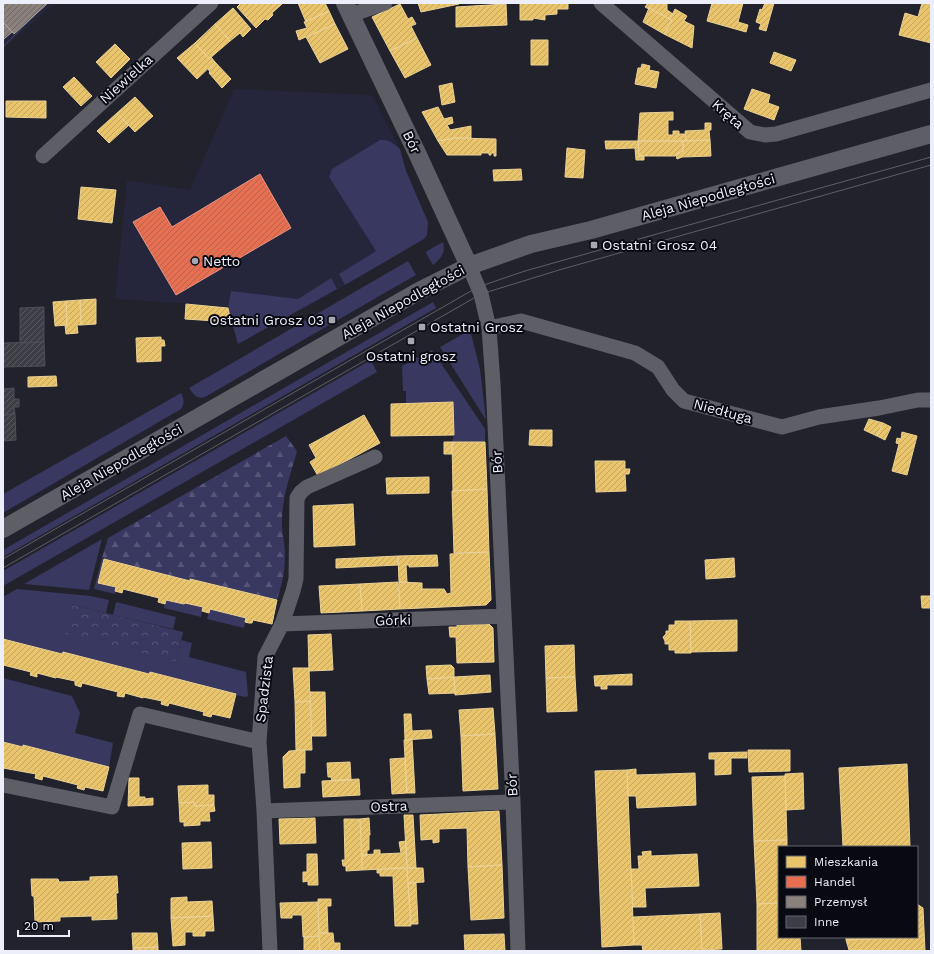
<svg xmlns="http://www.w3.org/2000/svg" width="934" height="954" font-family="'Work Sans',sans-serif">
<defs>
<pattern id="industrial-furrows" width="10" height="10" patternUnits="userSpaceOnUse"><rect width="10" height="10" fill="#25253c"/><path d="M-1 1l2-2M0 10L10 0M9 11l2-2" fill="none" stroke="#454559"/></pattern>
<pattern id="forest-firs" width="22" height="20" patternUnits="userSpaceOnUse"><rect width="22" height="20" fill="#383860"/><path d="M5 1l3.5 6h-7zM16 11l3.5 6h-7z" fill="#555578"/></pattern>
<pattern id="park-crowns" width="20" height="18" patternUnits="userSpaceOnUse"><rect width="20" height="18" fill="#383860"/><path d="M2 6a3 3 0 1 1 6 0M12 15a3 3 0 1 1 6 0" fill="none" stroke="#555578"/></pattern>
<pattern id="homes-hatch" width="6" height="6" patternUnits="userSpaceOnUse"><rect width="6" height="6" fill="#e9c46a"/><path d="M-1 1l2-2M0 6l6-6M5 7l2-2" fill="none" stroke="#c0a562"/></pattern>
<pattern id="shops-hatch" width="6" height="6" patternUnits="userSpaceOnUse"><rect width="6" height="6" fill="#e76f51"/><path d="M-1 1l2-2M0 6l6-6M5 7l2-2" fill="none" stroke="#b7634f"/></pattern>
<pattern id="industry-hatch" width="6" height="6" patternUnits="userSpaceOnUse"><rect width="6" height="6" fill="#8a817c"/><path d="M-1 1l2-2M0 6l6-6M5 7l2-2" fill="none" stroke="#6f6a68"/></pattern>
<pattern id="building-hatch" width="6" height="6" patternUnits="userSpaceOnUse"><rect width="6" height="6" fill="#3d3d46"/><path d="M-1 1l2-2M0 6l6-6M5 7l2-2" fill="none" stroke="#595962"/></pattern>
</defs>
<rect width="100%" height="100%" fill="#22222c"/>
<path fill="#25253c" d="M234 89 372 95 400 149 406 171 428 222V225L426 237 301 311 115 299 127 180 190 190Z"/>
<path fill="url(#industrial-furrows)" d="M3 3H54L3 49Z"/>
<path fill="#383860" d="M380 140C388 139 394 144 400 149L406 171 428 222 427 235 424 239 345 285 339 274 376 251 329 177 332 169Z
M443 242C446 252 441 259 433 265L426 253 427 251Z
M408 261 416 275 388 291 205 397C197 400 193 394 189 388Z
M331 278 337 289 238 344 228 308 231 291 298 299Z
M433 302 436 308 3 557V550Z
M470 330 480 369 486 420 440 347Z
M432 350 485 429V442H452L454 435 453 402 406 404V391H403L402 366Z
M371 360 377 372 3 586V571Z
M181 393C184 399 185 403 181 409L3 513V494Z
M102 539 89 590 24 584Z
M102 558 104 559 98 582 116 587 115 594 94 589Z
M17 589 91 596 109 600 106 613 73 605 176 662 181 640 192 643 189 657 246 672 248 696 246 697 235 695V694L150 672 149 674 63 652 62 654 3 639V597Z
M166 600 203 607 201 617 164 608Z
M116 602 176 617 173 629 113 615Z
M210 609 246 618 244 628 207 619Z
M3 678 72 696 80 713 75 733 113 743 109 767 24 745 23 747 3 742Z"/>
<path fill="url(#forest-firs)" d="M286 436 297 451C291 473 283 494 282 518 281 530 285 542 285 555 285 572 282 584 277 600L190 579V581L102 558 108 538Z"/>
<path fill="url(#park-crowns)" d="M73 605 183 632 176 662 65 634Z"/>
<path fill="url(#homes-hatch)" stroke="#ead195" d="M241 3H281L282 4 272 13 273 15 268 20 265 19 256 28 237 7Z
M298 3H325L329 11 306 22Z
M418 3H458L459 4 421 12Z
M520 3H568V9H557V14L545 15V20L533 18V20H520Z
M648 3H667V10L673 14 670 19 649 8V9L645 7Z
M712 3H743L738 22 748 25 746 32 707 21Z
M765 3H774L766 31 759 29 761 24 756 22 760 9 762 10Z
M922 3H931V43L899 35 905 13 918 17Z
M400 4 408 19 412 17 416 24 411 26 417 38 390 51 372 17Z
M506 4 507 25 456 27V7Z
M233 8 251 29 243 37 240 33 230 41 215 24Z
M649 8 672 20 664 34 643 22Z
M675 9 687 16 684 21 694 26 692 48 664 34 672 20 670 19Z
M329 11 335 24 299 40 296 31 307 28 304 22Z
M215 24 230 41 209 59 195 43Z
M335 24 348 49 320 63 306 37Z
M417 38 431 65 405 78 390 51Z
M531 40H548V65H531Z
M195 43 209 59 211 57 215 62 197 79 177 58Z
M115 44 130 59 111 78 96 62Z
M774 52 796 60 791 71 770 63Z
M215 62 231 79 222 88 209 73 210 72 208 69Z
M642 64 650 66 649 70 659 72 656 88 635 84 638 68H641Z
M74 77 92 96 81 106 63 87Z
M452 83 455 102 442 105 439 86Z
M752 89 770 95 768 103 779 107 774 120 744 109Z
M135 97 153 116 135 132 117 113Z
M6 101H46V118L6 117Z
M438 107 444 119 452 117 453 123 447 125 450 130 471 126V138H455L438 141 422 112Z
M673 112V120H668V135H673V131H679V134H685L686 141H638L640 113Z
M117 113 129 125 109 143 97 131Z
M705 123H711V130H709L710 140 686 141 685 131 705 130Z
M455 138 496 139V156H494V153H491V155H489V153H481V155H447L438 141Z
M710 140 711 156 682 157 677 159 676 155 683 151V141Z
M605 141H638L639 156H644V160H636L635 148 606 149Z
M638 141H683V151L675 156H639Z
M567 148 585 150 583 178 565 177Z
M521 169 522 180 494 181 493 170Z
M81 187 116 190 112 223 78 219Z
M96 299V324L81 325 80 300Z
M80 300 81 325H77L78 333 66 334 65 325H67L66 301Z
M66 301 67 325 55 326 53 302Z
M186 304 228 308 231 322 185 319Z
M161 337V340H164L165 346H161V361L137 362 136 338Z
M56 376 57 386 28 387V377Z
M453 402 454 435 391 436V404Z
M364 415 380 443 318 476 310 462 316 458 309 445Z
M869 419 883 423 877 436 864 430Z
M883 423 891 427 885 440 877 436Z
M530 430H552V446L529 445Z
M902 432 917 436 907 475 892 471 899 444 896 443 897 438 901 439Z
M444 442H452V454H444Z
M452 442H485L487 489 453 491Z
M595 461H625V469H630L629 474H625L626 491 596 492Z
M429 477V493L387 494 386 478Z
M487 489 489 552 454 553 452 491Z
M353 504 355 545 314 547 313 506Z
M489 552 491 600 486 605 400 609 399 582 422 583V589H444L447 594 451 593 450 554Z
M437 555 438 566 409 567V565H406L407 582H399L398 556Z
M398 556V565L336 568V559Z
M734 558 735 577 706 579 705 560Z
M104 559 190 581V579L277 600 272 624 253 620 252 623H249L245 622 246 618 210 609 209 613 202 611 203 607 185 603 184 604 166 600 165 604 158 602 159 598 123 589 122 593 115 591 116 587 98 583Z
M398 582 400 609 362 611 360 584Z
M360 584 362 611 321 613 319 586Z
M921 596H931V608H922Z
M737 620V651L691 652 690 621Z
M675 621H690L691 653H675V650H669V644H665V641L663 637 666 634V631H669V625H675Z
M489 624 493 628 494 662 457 663 456 637H450L449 627H457V625Z
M331 634 333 670 309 671 308 635Z
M3 639 62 654 63 652 149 674 150 672 236 694 230 718 212 714 211 717 203 715 204 712 169 703 168 706 161 704 162 701 143 697V698L125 693 124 697 117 696 118 692 82 683 81 687 75 685V681L56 677V678L37 673V677L30 675 31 672 3 665Z
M574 645 575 677 546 678 545 646Z
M451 665 454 668V677L427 679 426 666Z
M293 668H309L310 701 295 702Z
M632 674V685H607V689H601V686H595L594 676Z
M490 675 491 692 455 695 454 677Z
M454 677 455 693 429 694 427 679Z
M575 677 577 711 547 712 546 678Z
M310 692H325L326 736H312Z
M310 701 312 750H296L295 702Z
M493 708 495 734 461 736 459 710Z
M404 714H411L412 731 431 730 432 738 405 740Z
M495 734 498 789 463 791 461 736Z
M412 739 415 793H407L404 740Z
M3 742 23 747V745L109 767 103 791 85 787 84 790 77 788 78 785 43 776 42 780 35 778 36 774 3 768Z
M305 750V773H300V787L284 788 283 757 289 751Z
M748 750H790V771L749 772Z
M747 752V758H731V774L715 775V759H709V753Z
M405 758 407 793 392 794 390 759Z
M350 762 351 780 332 781 331 777H328L327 763Z
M907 764 910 847H843L839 768Z
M636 769V775L695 773 696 805 637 808 636 796H628L627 770Z
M627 770 634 945 602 947 595 771Z
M803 773 804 809 786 810 785 774Z
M785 776 787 840 754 841 752 777Z
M129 778H139V797H145V799L153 798V805L128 806Z
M359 779 360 795 323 797 322 781Z
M208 785V795H214V805L195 806 194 802 179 803 178 786Z
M194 802 195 806 214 805 215 811 209 812 210 821H200V825L184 826V822H180L179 803Z
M499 811 502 865 468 867 467 828 439 829V842L433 843V839L421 840 420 815Z
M404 815H413L416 868H407Z
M315 818 316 843 280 844 279 819Z
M369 818 370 835H369V850H367V855H362L360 819Z
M344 819H360L362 870 346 871V866H343L342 860H345Z
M787 840V847H779V903L757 904 754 841Z
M406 841 407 868 362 870V855L374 854V850H380V854L401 853 399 842Z
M211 842 212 868 183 869 182 843Z
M651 851V856L697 854 699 886 645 888 646 907H633L631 869H639L638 856H643L642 852Z
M307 854H317L318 885H308V881L303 882V872H307Z
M502 865 504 918 471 920 468 867Z
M393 868H407L411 926H395L393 876H380V873H377V870Z
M407 868H423L424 882 408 883Z
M117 876 118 893H116L117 919 92 920V916L60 917V921L35 922 34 896H32L31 879H58L59 882 90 881V877Z
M408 883H416L418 924H411Z
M187 897V902L212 901 213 916 171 918V898Z
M318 899H331V906H327L328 933H319Z
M318 902 319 936 303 937 302 915H292V918H281L280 903Z
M779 903V937H800L801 951H757V904Z
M917 904 923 908 925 951 849 950 846 940 917 937Z
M720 913 722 949 702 950 700 914Z
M700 914 702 951H643L642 945H634L633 917Z
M213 916 214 931H205V936H193V932H185V945L173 946 171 918Z
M132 933H157L158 947 133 948Z
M319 933H333L334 943H340V951H320Z
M504 934 505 951H465L464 935Z
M319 936 320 951H304V937Z
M846 937H914L846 940Z
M158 947V951H133V948Z"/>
<path fill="url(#shops-hatch)" stroke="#e89584" d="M260 174 291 228 176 295 133 222 160 207 172 227Z"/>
<path fill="url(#industry-hatch)" stroke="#a7a2a2" d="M3 3H48L14 34 3 22Z
M3 22 12 32 4 39 3 37Z"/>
<path fill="url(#building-hatch)" stroke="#4d4e57" d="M44 307V342L20 343V308Z
M44 342 45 366 3 367V343Z
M14 388V399H19V407H14L15 414 3 415V389Z
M15 414 16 440 3 441V415Z"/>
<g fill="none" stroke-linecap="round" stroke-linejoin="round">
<path stroke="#5e5e66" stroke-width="15" d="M601 3 750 132 765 135 776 134 931 90
M351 15 385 3
M43 156 211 3
M469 266 481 294 489 328 493 383 513 802 518 951
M489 328 521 321 635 353 658 367 673 390 684 401 782 427 819 417 879 408 918 400H931
M282 624 504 616
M3 785 112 807 140 714 259 742
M264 811 513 802
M270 951 264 811 259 742 265 657 282 624 293 591 296 579 297 498 301 492 307 487 375 457"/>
<path stroke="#5e5e66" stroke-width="18" d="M345 3 417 153 469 266
M3 529 419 291 469 266 531 244 591 230 931 134"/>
<path stroke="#5e5e68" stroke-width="1" d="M3 559 478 287 525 271 931 157
M3 568 481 294 559 270 931 165"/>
</g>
<g fill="#a5a7b2" stroke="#090911" stroke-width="1.5">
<rect x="590" y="241" width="8" height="8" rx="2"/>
<circle cx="195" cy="261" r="4"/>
<rect x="328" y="316" width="8" height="8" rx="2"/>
<rect x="418" y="323" width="8" height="8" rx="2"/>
<rect x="407" y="337" width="8" height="8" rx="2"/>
</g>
<g text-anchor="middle" stroke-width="4" stroke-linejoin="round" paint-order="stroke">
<g font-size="14" fill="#eceefa" stroke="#090911">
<text transform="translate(126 79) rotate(-42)" y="5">Niewielka</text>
<text transform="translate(728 114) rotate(41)" y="5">Kręta</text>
<text transform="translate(412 142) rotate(64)" y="5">Bór</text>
<text transform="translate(708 197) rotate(-16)" y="5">Aleja Niepodległości</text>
<text transform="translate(403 302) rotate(-29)" y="5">Aleja Niepodległości</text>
<text transform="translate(723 411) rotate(15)" y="5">Niedługa</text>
<text transform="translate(121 462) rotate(-30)" y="5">Aleja Niepodległości</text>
<text transform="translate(497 462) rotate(-93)" y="5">Bór</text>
<text transform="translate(393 620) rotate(-2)" y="5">Górki</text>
<text transform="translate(264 689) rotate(-83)" y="5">Spadzista</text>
<text transform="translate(512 785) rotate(-93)" y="5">Bór</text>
<text transform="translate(389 806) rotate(-2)" y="5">Ostra</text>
</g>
<g font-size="14" fill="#eceefa" stroke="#090911" text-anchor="start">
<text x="602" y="250">Ostatni Grosz 04</text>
<text x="203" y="266">Netto</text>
<text x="324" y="325" text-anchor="end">Ostatni Grosz 03</text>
<text x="430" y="332">Ostatni Grosz</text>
<text x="411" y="361" text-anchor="middle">Ostatni grosz</text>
</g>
</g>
<rect width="934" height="954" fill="none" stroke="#eceefa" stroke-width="8"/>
<rect x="778" y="846" width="140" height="92" fill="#090911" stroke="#64656e"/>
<rect x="786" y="856" width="20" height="12" fill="#e9c46a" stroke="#64656e"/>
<text x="814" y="866" font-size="12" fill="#eceefa">Mieszkania</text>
<rect x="786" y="876" width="20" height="12" fill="#e76f51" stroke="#64656e"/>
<text x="814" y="886" font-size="12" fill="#eceefa">Handel</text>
<rect x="786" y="896" width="20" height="12" fill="#8a817c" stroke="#64656e"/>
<text x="814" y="906" font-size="12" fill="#eceefa">Przemysł</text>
<rect x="786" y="916" width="20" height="12" fill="#3d3d46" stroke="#64656e"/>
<text x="814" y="926" font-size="12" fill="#eceefa">Inne</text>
<path d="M18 930v6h51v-6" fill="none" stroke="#eceefa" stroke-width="2"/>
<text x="24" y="930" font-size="12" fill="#eceefa" stroke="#090911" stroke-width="3" paint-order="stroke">20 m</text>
</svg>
